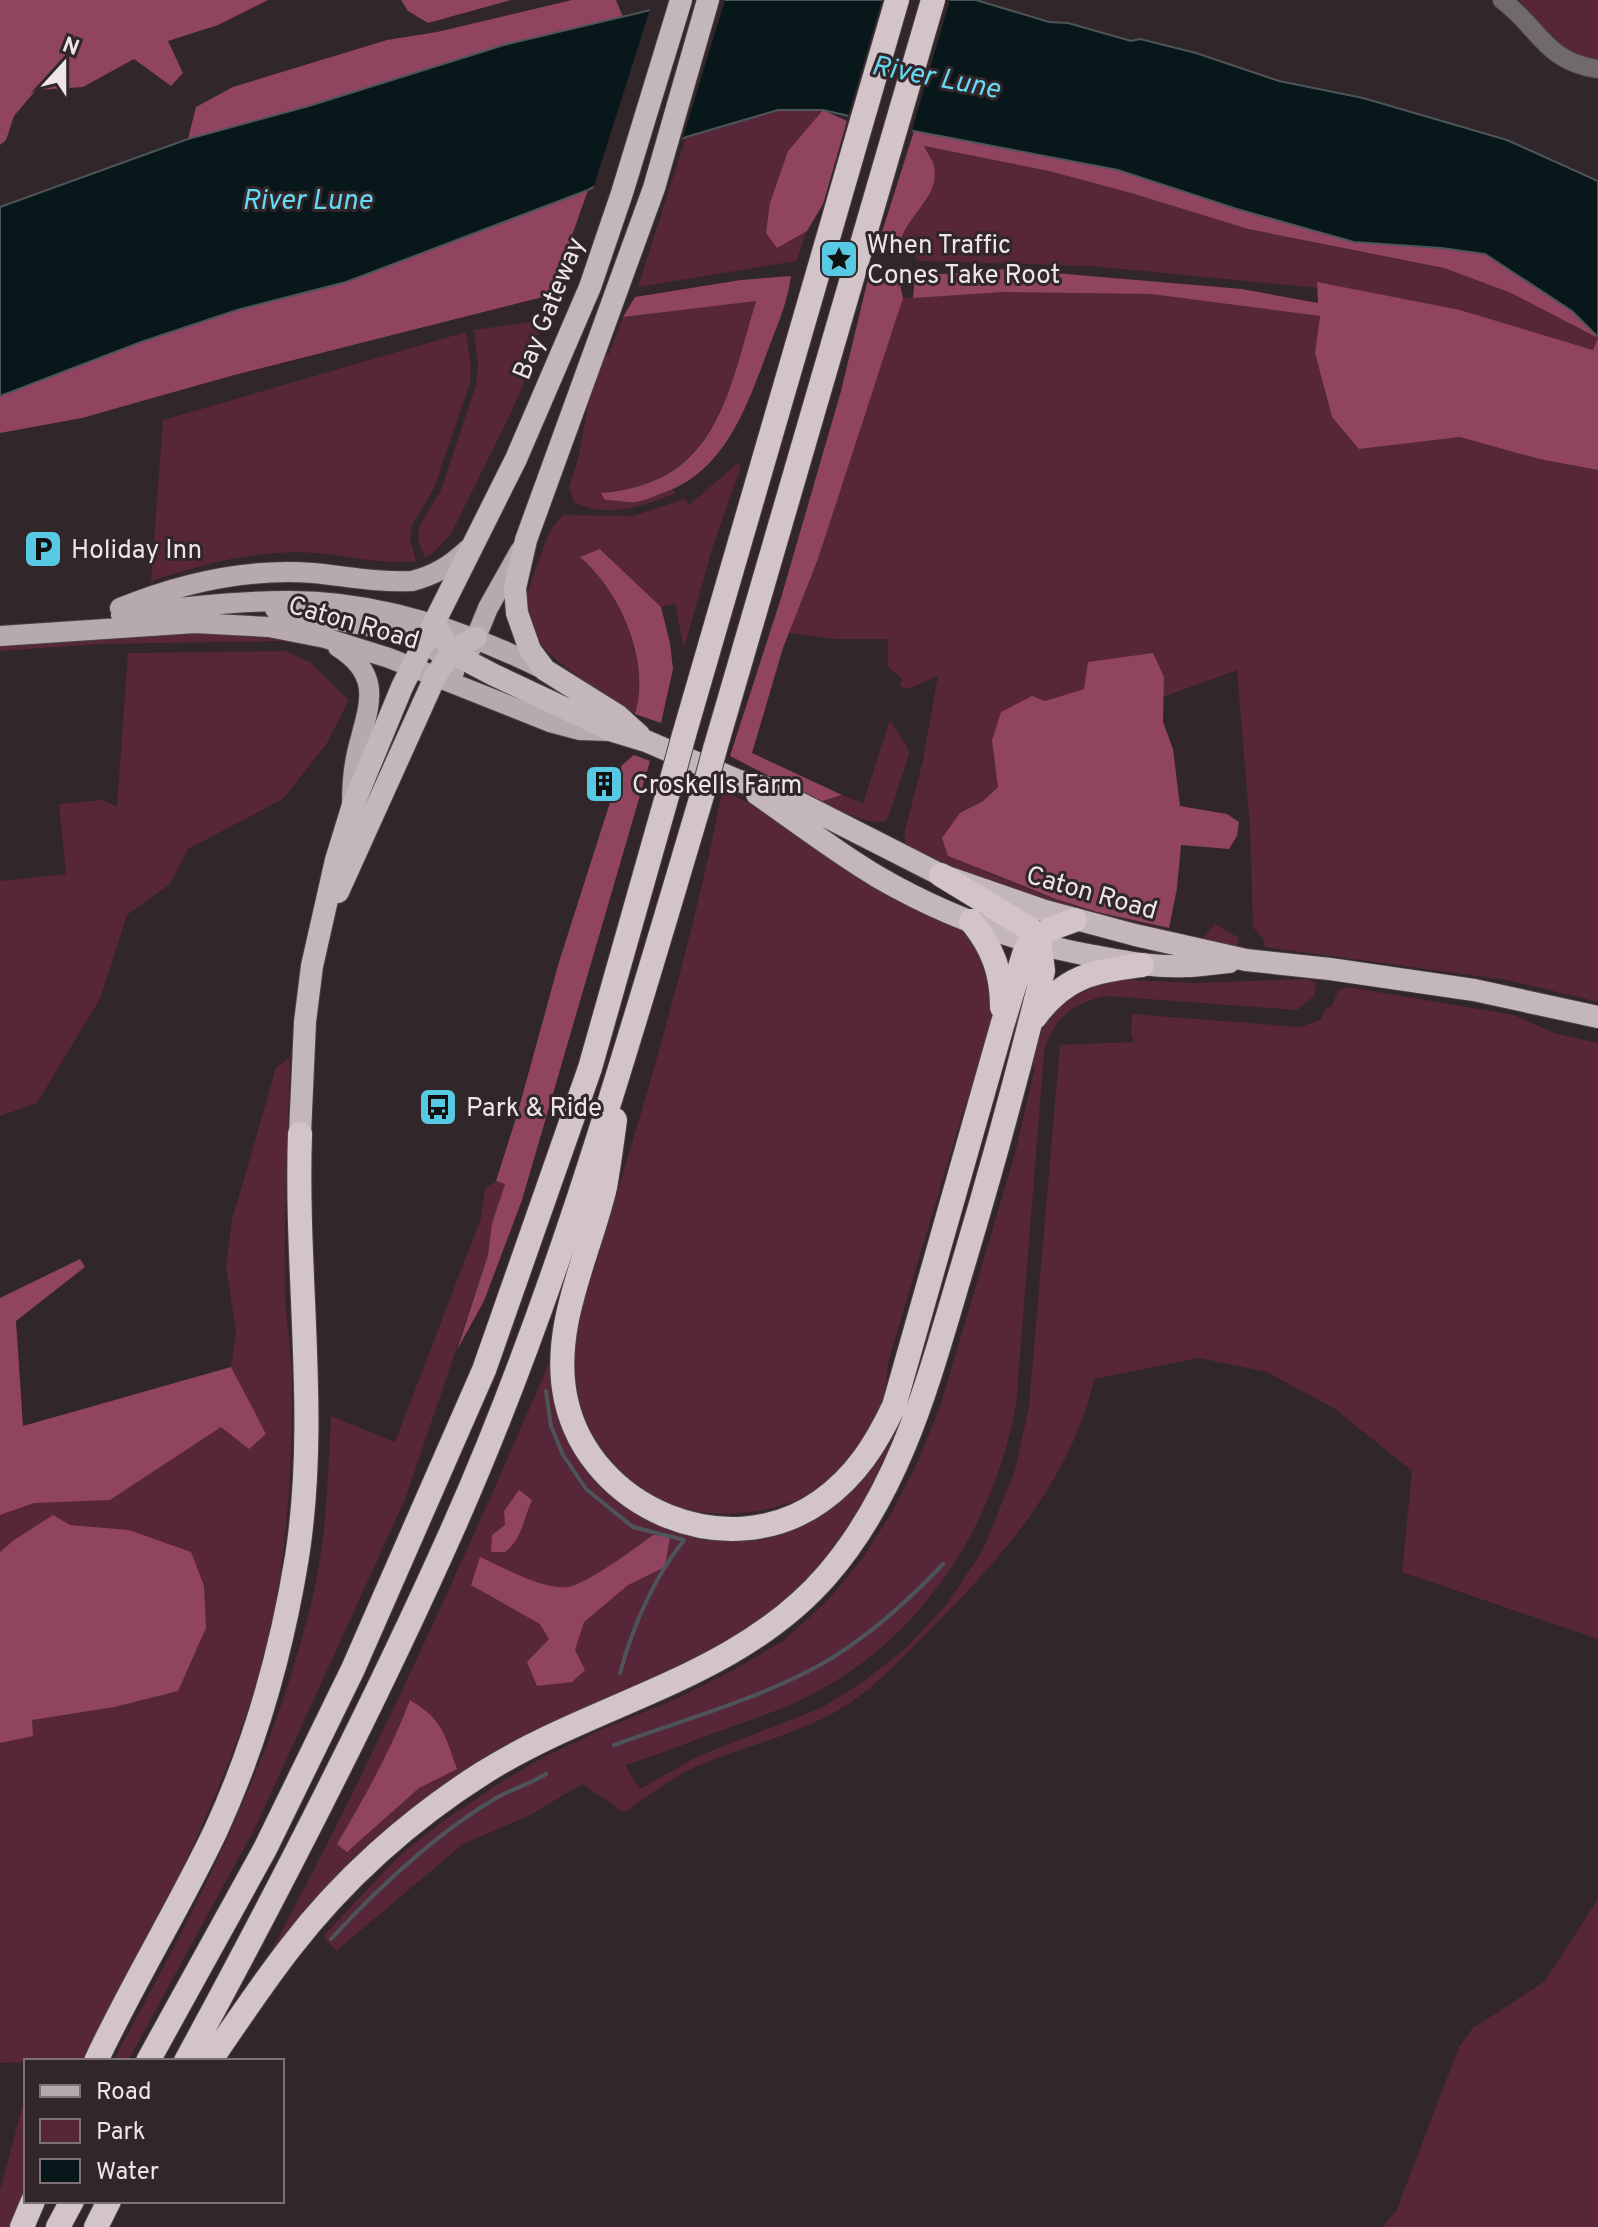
<svg xmlns="http://www.w3.org/2000/svg" width="1598" height="2227" font-family="Overpass,sans-serif">
<rect width="100%" height="100%" fill="#312629"/>
<path fill="#572638" d="M1519 0H1598V59C1563 59 1538 26 1519 0Z
M778 110H823L788 151 777 248 807 231 796 261 638 287 686 137Z
M923 146 1049 171 1131 193 1248 229 1444 268 1511 293 1598 338 1593 350 1460 310 1317 283 1318 288 1091 266 917 261 912 240H901L911 220 927 200Z
M1004 292 1151 294 1320 316 1315 353 1332 417 1359 449 1460 437 1539 459 1598 470V1002L1507 980 1265 947 1263 939 1253 927 1250 827 1237 670 1163 697 1164 677 1084 689 1045 701 997 766 998 787 983 801 960 813 948 856C996 876 1043 896 1093 911 1129 922 1166 927 1201 940L1215 924 1239 938 1237 947 1123 925 975 877 905 844V831L923 760 938 676 908 689 899 686 902 679 888 667V639H836L789 633 818 559 903 298Z
M756 300C735 368 726 447 655 480 638 489 619 490 601 493L636 502 674 490 676 493C645 506 607 519 574 502L569 488 578 459 589 401 603 356 609 354 623 317Z
M543 320 531 352 536 355 509 417 451 534 433 553 425 558 418 540 419 527 441 490 476 385 478 364 474 330Z
M466 332 471 366 470 383 434 488 412 525 410 538 416 561C382 565 351 556 317 553 257 549 207 563 151 581L163 420Z
M738 463 741 466 712 549 684 648 675 604 661 607 601 549 580 557C620 591 650 661 635 714 606 694 530 652 526 617 524 599 531 580 538 563 544 547 549 525 564 515L633 516 685 499 689 505Z
M128 631 242 632 325 646 284 641 100 644 0 651V645Z
M286 651 310 662 349 700 327 743 283 799 188 849 170 884 127 915 100 999 37 1103 0 1116V881L66 874 59 804 103 800 117 807 128 653Z
M890 720 907 746 909 754 889 815C885 821 886 822 879 822 863 822 835 808 819 802L842 795 863 803Z
M722 791 752 804 954 925 973 942 985 960 995 1015 959 1125 889 1359C887 1371 887 1384 884 1395 877 1426 853 1460 830 1481 815 1496 796 1501 776 1507 711 1524 652 1510 608 1457 595 1441 583 1420 579 1398 575 1375 573 1350 577 1326 581 1303 591 1279 598 1257 614 1201 632 1145 648 1089 676 991 703 891 722 791Z
M1108 979 1196 983 1308 979 1316 983 1314 996 1297 1010 1107 996C1076 1001 1050 1020 1044 1053L1016 1405C994 1525 924 1636 813 1694 783 1710 749 1720 717 1732 686 1743 656 1756 625 1765L640 1789 698 1756 821 1708 861 1683 906 1648 946 1605 983 1550 1015 1470 1029 1406 1060 1045 1134 1042 1131 1033 1132 1014 1300 1027 1320 1020 1327 1007H1331L1338 991 1348 987 1514 1015 1554 1033 1598 1043V1639L1402 1572 1412 1471 1335 1409 1267 1372 1199 1358 1094 1379C1071 1482 998 1562 925 1635 894 1666 863 1700 822 1719 780 1739 733 1750 691 1769 668 1780 646 1798 624 1812L582 1784 530 1815 463 1844 336 1951 323 1936 399 1856 443 1821 495 1786 542 1758 598 1731 676 1699 732 1671 783 1641 827 1601 862 1559 892 1512 919 1459 941 1404 1016 1150 1034 1071 1032 1049 1039 1024 1054 1001Z
M290 1057C288 1133 284 1210 285 1286 285 1319 292 1351 292 1383 293 1445 289 1508 281 1570 257 1744 163 1907 85 2061L0 2063V1467L110 1500 221 1426 265 1434 231 1367 236 1332 226 1266 232 1220 276 1068Z
M496 1181 505 1184 492 1223 488 1255 406 1497 256 1826 128 2061H113C194 1912 276 1758 314 1591 327 1534 328 1474 331 1416L395 1442 481 1218 485 1189Z
M553 1354 555 1391 647 1518 813 1517 909 1393 915 1395 889 1462 829 1557 769 1617 687 1663 525 1738 262 1968C370 1769 463 1562 553 1354Z
M1598 1899V2227H1383L1397 2209 1459 2047 1472 2029 1545 1981Z
M26 2094V2186L10 2227H0V2190Z"/>
<path fill="#914460" d="M0 0H268L218 25 168 41 183 73 171 86 134 59 83 87 36 90 14 116 6 140 0 145Z
M401 0H511L428 23 408 11Z
M572 0H616L623 17 504 45 309 106 188 139 196 107 233 87 387 40 437 32Z
M823 110 847 121 823 204 807 231 777 248 766 233 770 203 788 151Z
M914 131 1118 170 1237 209 1354 242 1441 248 1485 254 1572 311 1598 337V470L1539 459 1460 437 1359 449 1332 417 1315 353 1320 316 1151 294 1004 292 913 298 915 276 1008 269 1242 289 1318 303 1317 282 1460 310 1593 350 1598 338 1511 293 1444 268 1248 229 1131 193 1049 171 924 146C926 151 931 157 933 163 943 194 909 213 901 240L882 232Z
M588 190 551 295 234 375 82 418 0 433V396L141 342 237 310 346 282Z
M791 276C787 306 775 330 765 358 744 414 722 474 660 494 652 497 644 501 636 502 627 503 615 500 605 500L601 493C718 484 728 393 756 301L623 317 635 297 741 280Z
M868 279 899 280 903 298 818 559 783 648 752 753 842 795 819 802 730 756 781 598 841 391Z
M600 549 661 607 670 643 673 669 661 723 635 714C651 661 620 591 580 557Z
M1153 653 1164 677 1163 722 1173 749 1180 806 1227 814 1239 822 1237 836 1229 849 1181 845 1177 888 1169 928 1097 912 1056 899 948 856 942 838 960 813 983 801 998 787 992 740 1001 712 1032 696 1045 701 1084 689 1088 662Z
M634 755 650 761 522 1200 484 1301 457 1350 488 1255 492 1223 505 1184 496 1181 517 1115 559 962 622 765Z
M80 1259 85 1267 16 1321 23 1426 231 1367 266 1434 249 1449 221 1427 110 1500 34 1503 0 1515V1298Z
M519 1490 532 1500C523 1520 522 1539 505 1552H491L492 1535 505 1525 504 1511Z
M53 1515 70 1525 129 1530 191 1552 204 1586 206 1628 178 1691 114 1707 32 1720 33 1736 0 1743V1552L14 1540Z
M653 1535 670 1536 665 1567 628 1585 584 1622 575 1650 585 1670 572 1682 537 1686 527 1662 549 1639 540 1624 471 1585 480 1557C503 1567 543 1590 568 1587 587 1584 637 1547 653 1535Z
M410 1700C443 1720 444 1733 457 1769L419 1788 347 1852 337 1844C365 1797 391 1750 410 1700Z"/>
<path fill="#08171a" stroke="#4d5558" stroke-width="2" d="M693 0H976L1049 22 1068 23 1131 41 1140 39 1196 53 1279 81 1363 98 1507 140 1598 181V337L1572 311 1485 254 1441 248 1354 242 1237 209 1118 170 914 131 823 110H778L686 137 588 190 346 282 237 310 141 342 0 396V207L188 139 309 106 504 45Z"/>
<path fill="#312629" d="M676 0H725L681 144 592 192 651 6Z
M882 0H950L911 134 847 120Z"/>
<g fill="none" stroke-linecap="round" stroke-linejoin="round">
<path stroke="#4d5558" stroke-width="4" d="M546 1391 551 1426 563 1455 586 1489 633 1527 684 1540C654 1578 633 1626 620 1673
M614 1745C683 1720 756 1700 820 1665 866 1639 907 1602 943 1564
M331 1939C379 1887 435 1834 496 1798 512 1789 530 1784 546 1774"/>
<defs>
<path id="tertiary" d="M1502 0C1539 27 1545 62 1598 69"/>
<path id="primary" d="M120 608C181 583 245 568 313 573 345 576 379 583 412 581 435 575 450 566 468 549
M275 609C323 623 431 622 454 672
M121 615C176 608 231 601 286 601 377 600 465 630 545 670
M0 636 195 623 269 627 325 638 389 658 550 722 580 730 609 731
M338 647C386 677 367 709 357 753 353 770 352 787 352 804
M472 647 488 608 520 551"/>
<path id="trunk" d="M435 624 452 653 494 675 613 731 646 741 739 781 774 790 941 875 1042 910 1135 935 1246 960 1330 969 1474 990 1598 1017
M639 735 617 715 545 670 530 650 517 613 515 588 526 540 654 188 708 0
M757 794C797 822 836 852 878 877 942 914 1011 940 1083 954 1117 960 1151 968 1186 966 1200 966 1215 963 1229 962
M338 892 436 675C447 658 457 645 476 638
M300 1134 305 1022 312 966 336 860 352 808 402 687 516 459 590 287 622 193 681 0"/>
<path id="motorway" d="M684 735 897 0
M715 749 933 0
M971 921C993 948 1002 973 1002 1007
M1035 1017C1066 975 1093 972 1142 965
M615 1120C612 1142 609 1165 605 1187 589 1256 550 1327 566 1400 590 1509 728 1567 821 1501 856 1476 876 1444 894 1406L1002 1026 1024 954 1030 942 1037 938 1050 929 1075 920
M96 2061C133 1982 179 1908 216 1830 255 1745 282 1649 297 1557 319 1417 295 1275 300 1134
M148 2061 265 1849 353 1669 484 1370 590 1068 675 768
M186 2061C281 1886 373 1708 454 1526 560 1287 631 1033 706 782
M210 2061C236 2023 262 1984 290 1948 342 1880 410 1819 483 1773 595 1702 737 1679 827 1575 903 1487 930 1374 963 1265 992 1168 1019 1070 1043 971L1040 946 1033 931 941 875
M22 2227 33 2201
M58 2227 72 2201
M96 2227 109 2201"/>
</defs>
<use href="#tertiary" stroke="#4b4144" stroke-width="20"/>
<use href="#primary" stroke="#4b4144" stroke-width="22"/>
<use href="#trunk" stroke="#4b4144" stroke-width="24"/>
<use href="#motorway" stroke="#4b4144" stroke-width="26"/>
<use href="#tertiary" stroke="#706a6c" stroke-width="18"/>
<use href="#primary" stroke="#b6aaae" stroke-width="20"/>
<use href="#trunk" stroke="#c4b7bb" stroke-width="22"/>
<use href="#motorway" stroke="#d2c4c8" stroke-width="24"/>
<defs>
<path id="motorway-bridge" d="M675 768 684 735
M706 782 715 749"/>
</defs>
<use href="#motorway-bridge" stroke="#4b4144" stroke-width="26" stroke-linecap="butt"/>
<use href="#motorway-bridge" stroke="#d2c4c8" stroke-width="24"/>
</g>
<defs>
<symbol id="sight-square" viewBox="-11 -11 22 22"><rect x="-9" y="-9" width="18" height="18" rx="4" fill="#57c9e3" stroke="#312629"/><path d="M0-6L1.8-2.2L6-1.7L2.9 1.2L3.7 5.4L0 3.3L-3.7 5.4L-2.9 1.2L-6-1.7L-1.8-2.2Z" fill="#111"/></symbol>
<symbol id="parking-square" viewBox="-11 -11 22 22"><rect x="-9" y="-9" width="18" height="18" rx="4" fill="#57c9e3" stroke="#312629"/><path d="M-3.5-5.5H1a3.5 3.5 0 0 1 0 7H-1V5.5H-3.5ZM-1-3.4V-.6H.8a1.4 1.4 0 0 0 0-2.8Z" fill="#111"/></symbol>
<symbol id="building-square" viewBox="-11 -11 22 22"><rect x="-9" y="-9" width="18" height="18" rx="4" fill="#57c9e3" stroke="#312629"/><path d="M-4-6H4V6H1V3H-1V6H-4ZM-2.5-4.3h1.7v1.8h-1.7ZM.8-4.3h1.7v1.8H.8ZM-2.5-1h1.7V.8h-1.7ZM.8-1h1.7V.8H.8Z" fill="#111"/></symbol>
<symbol id="bus-square" viewBox="-11 -11 22 22"><rect x="-9" y="-9" width="18" height="18" rx="4" fill="#57c9e3" stroke="#312629"/><path d="M-5-6H5V4H4V6H2V4H-2V6H-4V4H-5ZM-3.5-4V0h7V-4ZM-3.5 1.2v1.5H-2V1.2ZM2 1.2v1.5H3.5V1.2Z" fill="#111"/></symbol>
</defs>
<g fill-rule="evenodd">
<use href="#sight-square" x="817" y="237" width="44" height="44"/>
<use href="#parking-square" x="21" y="527" width="44" height="44"/>
<use href="#building-square" x="582" y="762" width="44" height="44"/>
<use href="#bus-square" x="416" y="1085" width="44" height="44"/>
</g>
<g text-anchor="middle" stroke-width="6" stroke-linejoin="round" paint-order="stroke">
<g font-size="26" fill="#ede5e7" stroke="#312629" text-anchor="start">
<text x="867" y="253">When Traffic<tspan x="867" dy="30">Cones Take Root</tspan></text>
<text x="71" y="558">Holiday Inn</text>
<text x="632" y="793">Croskells Farm</text>
<text x="466" y="1116">Park &amp; Ride</text>
</g>
<g font-size="26" fill="#ede5e7" stroke="#312629">
<text transform="translate(548 308) rotate(-68)" y="9">Bay Gateway</text>
<text transform="translate(354 622) rotate(16)" y="9">Caton Road</text>
<text transform="translate(1092 892) rotate(16)" y="9">Caton Road</text>
</g>
<g font-size="28" font-style="italic" fill="#66daf5" stroke="#312629">
<text transform="translate(936 76) rotate(11)" y="10">River Lune</text>
<text x="307" y="209">River Lune</text>
</g>
</g>
<rect x="24" y="2059" width="260" height="144" fill="#312629" stroke="#7c7275" stroke-width="2"/>
<rect x="40" y="2085" width="40" height="12" fill="#b6aaae" stroke="#7c7275" stroke-width="2"/>
<text x="96" y="2099" font-size="24" fill="#ede5e7">Road</text>
<rect x="40" y="2119" width="40" height="24" fill="#572638" stroke="#7c7275" stroke-width="2"/>
<text x="96" y="2139" font-size="24" fill="#ede5e7">Park</text>
<rect x="40" y="2159" width="40" height="24" fill="#08171a" stroke="#7c7275" stroke-width="2"/>
<text x="96" y="2179" font-size="24" fill="#ede5e7">Water</text>
<g transform="translate(64 64) rotate(21)" stroke="#312629" stroke-width="6" paint-order="stroke">
<path d="M0-6L14 30L0 20L-14 30Z" fill="#ede5e7"/>
<text y="-12" font-size="22" font-weight="bold" text-anchor="middle" fill="#ede5e7">N</text>
</g>
</svg>
